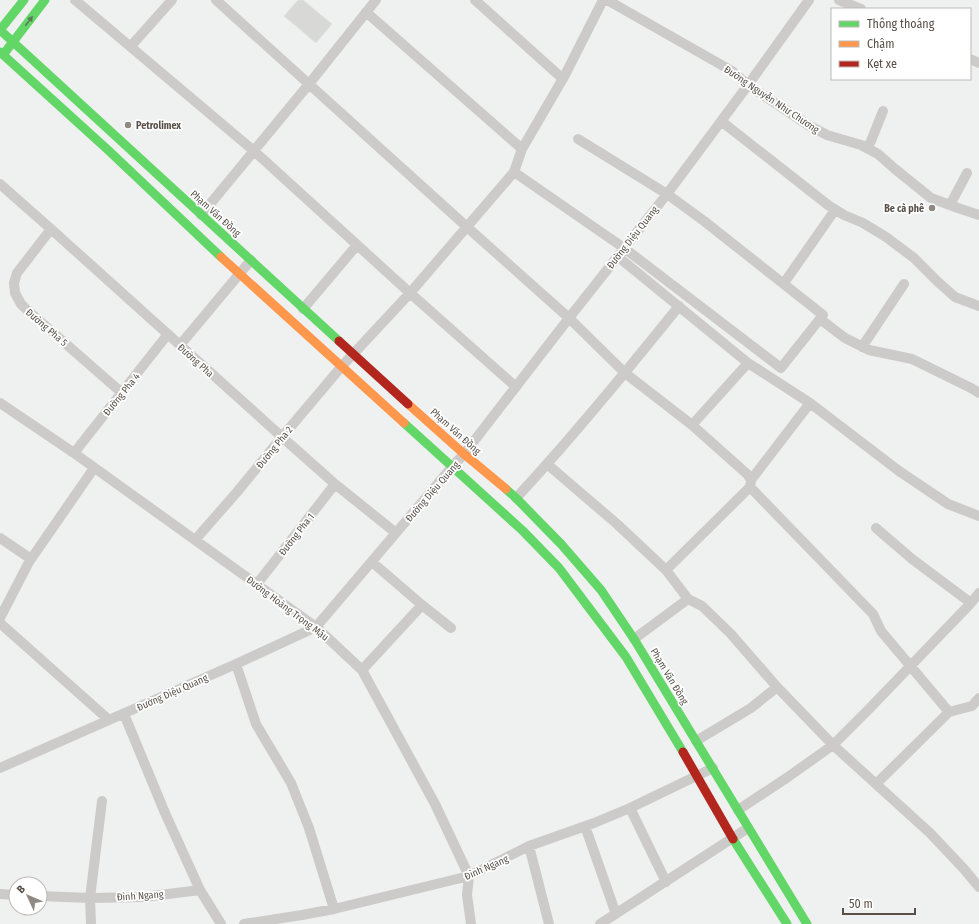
<svg xmlns="http://www.w3.org/2000/svg" width="979" height="924" font-family="'Fira Sans Condensed',sans-serif">
<rect width="100%" height="100%" fill="#eff0f0"/>
<path fill="#d8d8d7" stroke="#e2e2e1" d="M298 0H303L332 24 316 43 284 16Z"/>
<g fill="none" stroke-linecap="round" stroke-linejoin="round">
<path stroke="#cdcbca" stroke-width="10" d="M75 0 254 151 410 293 516 387
M216 0 467 227 569 318 625 373 692 425 747 474 751 480
M475 0 563 79
M607 0 732 71 748 85 808 125 827 135 861 145 878 154 895 169 931 198 958 208 979 215
M839 0 861 9
M366 12 522 149
M131 46 172 0
M970 59 979 63
M721 121 828 205 844 215 863 223 886 237 914 258 938 282 955 297 979 306
M867 148 871 141 883 111
M514 172 624 248 781 368 823 315 704 221 667 194 578 139
M0 184 51 229 282 437 335 484 396 533
M950 205 967 173
M201 215 309 84 376 0
M51 229 17 273 14 283 15 293 21 304 26 309 122 393
M617 256 748 363 810 403 899 471 948 504 979 516
M784 283 835 210
M303 309 357 245
M820 319 845 338 869 350 912 359 971 388 979 393
M180 345 251 260
M862 347 904 284
M0 403 74 453 316 627 362 670 435 804 469 876 467 895 471 924
M810 403 751 480 750 487 873 614 881 631 949 712
M692 425 748 363
M74 453 168 334
M547 464 617 524 666 570 688 599 702 606 731 634 777 687 833 745 930 833 964 869 979 887
M516 498C573 437 626 372 679 306
M876 528 912 559 971 603
M0 538 31 559
M195 540 237 492 282 437 342 366 410 293 514 172 522 149 565 75 603 0
M372 562 422 605 451 628
M666 570 750 487
M257 584 335 484
M0 618 29 562 94 468
M0 623 109 720
M634 639 688 599
M236 664 256 724 291 783 309 828 334 909
M362 670 422 605
M124 714 165 813 200 890
M696 741 751 708 777 687
M0 768 236 664 316 627 452 467 464 454 569 318 667 194 748 85 809 0
M876 784 949 712 972 706 979 698
M630 808 666 882
M738 810 788 777 833 745 869 709 971 603 979 593
M585 826 616 914
M529 846 549 924
M0 894 16 895
M40 896 90 898 144 897 200 890 221 924
M91 924 90 898 102 801
M244 924 302 915 334 909 469 876 529 846 594 823 630 808 713 768
M600 924 748 828"/>
<path stroke="#63d668" stroke-width="9" d="M0 30 24 0
M0 30 339 341
M6 51 45 0
M0 52 108 150 221 257
M404 423 522 530 559 568 626 657 683 752
M506 489 516 498 561 544 601 590 634 639 807 924
M733 839 787 924"/>
<path stroke="#ff974d" stroke-width="9" d="M221 257 404 423
M408 404 464 454 506 489"/>
<path stroke="#b3261e" stroke-width="9" d="M339 341 408 404
M683 752 733 839"/>
</g>
<defs><path id="oneway-solid" d="M-6-.8H1V-3.2L6.5 0L1 3.2V.8H-6Z"/></defs>
<use fill="#5c7952" href="#oneway-solid" transform="translate(29 21) rotate(-53)"/>
<g fill="#8e8983" stroke="#fff" stroke-width="1.5">
<circle cx="128" cy="125" r="4"/>
<circle cx="932" cy="208" r="4"/>
</g>
<g text-anchor="middle" stroke-width="3.5" stroke-linejoin="round" paint-order="stroke">
<g font-size="10" fill="#595149" stroke="#fff">
<text transform="translate(772 99) rotate(34)" y="4">Đường Nguyễn Như Chương</text>
<text transform="translate(216 213) rotate(42)" y="4">Phạm Văn Đồng</text>
<text transform="translate(632 237) rotate(-52)" y="4">Đường Diệu Quang</text>
<text transform="translate(47 327) rotate(41)" y="4">Đường Pha 5</text>
<text transform="translate(196 360) rotate(42)" y="4">Đường Pha</text>
<text transform="translate(121 394) rotate(-51)" y="4">Đường Pha 4</text>
<text transform="translate(456 431) rotate(42)" y="4">Phạm Văn Đồng</text>
<text transform="translate(274 447) rotate(-51)" y="4">Đường Pha 2</text>
<text transform="translate(432 491) rotate(-49)" y="4">Đường Diệu Quang</text>
<text transform="translate(296 534) rotate(-52)" y="4">Đường Pha 1</text>
<text transform="translate(288 608) rotate(37)" y="4">Đường Hoàng Trọng Mậu</text>
<text transform="translate(670 676) rotate(59)" y="4">Phạm Văn Đồng</text>
<text transform="translate(172 692) rotate(-24)" y="4">Đường Diệu Quang</text>
<text transform="translate(486 867) rotate(-24)" y="4">Đình Ngang</text>
<text transform="translate(140 895) rotate(-4)" y="4">Đình Ngang</text>
</g>
<g font-size="10" font-weight="bold" fill="#595149" stroke="#fff" text-anchor="start">
<text x="136" y="129">Petrolimex</text>
<text x="924" y="212" text-anchor="end">Be cà phê</text>
</g>
</g>
<rect x="831" y="8" width="140" height="72" fill="#ffffff" stroke="#bdb9b6"/>
<rect x="839" y="21" width="20" height="6" fill="#63d668" stroke="#bdb9b6"/>
<text x="867" y="28" font-size="12" fill="#595149">Thông thoáng</text>
<rect x="839" y="41" width="20" height="6" fill="#ff974d" stroke="#bdb9b6"/>
<text x="867" y="48" font-size="12" fill="#595149">Chậm</text>
<rect x="839" y="61" width="20" height="6" fill="#b3261e" stroke="#bdb9b6"/>
<text x="867" y="68" font-size="12" fill="#595149">Kẹt xe</text>
<g transform="translate(28 896) rotate(314)"><circle r="19" fill="#ffffff" stroke="#bdb9b6"/>
<path d="M0-3L7 15L0 10L-7 15Z" fill="#8e8983"/>
<text y="-6" font-size="11" font-weight="bold" text-anchor="middle" fill="#595149">B</text>
</g>
<path d="M843 908v6h72v-6" fill="none" stroke="#595149" stroke-width="2"/>
<text x="849" y="908" font-size="12" fill="#595149" stroke="#ffffff" stroke-width="3" paint-order="stroke">50 m</text>
</svg>
